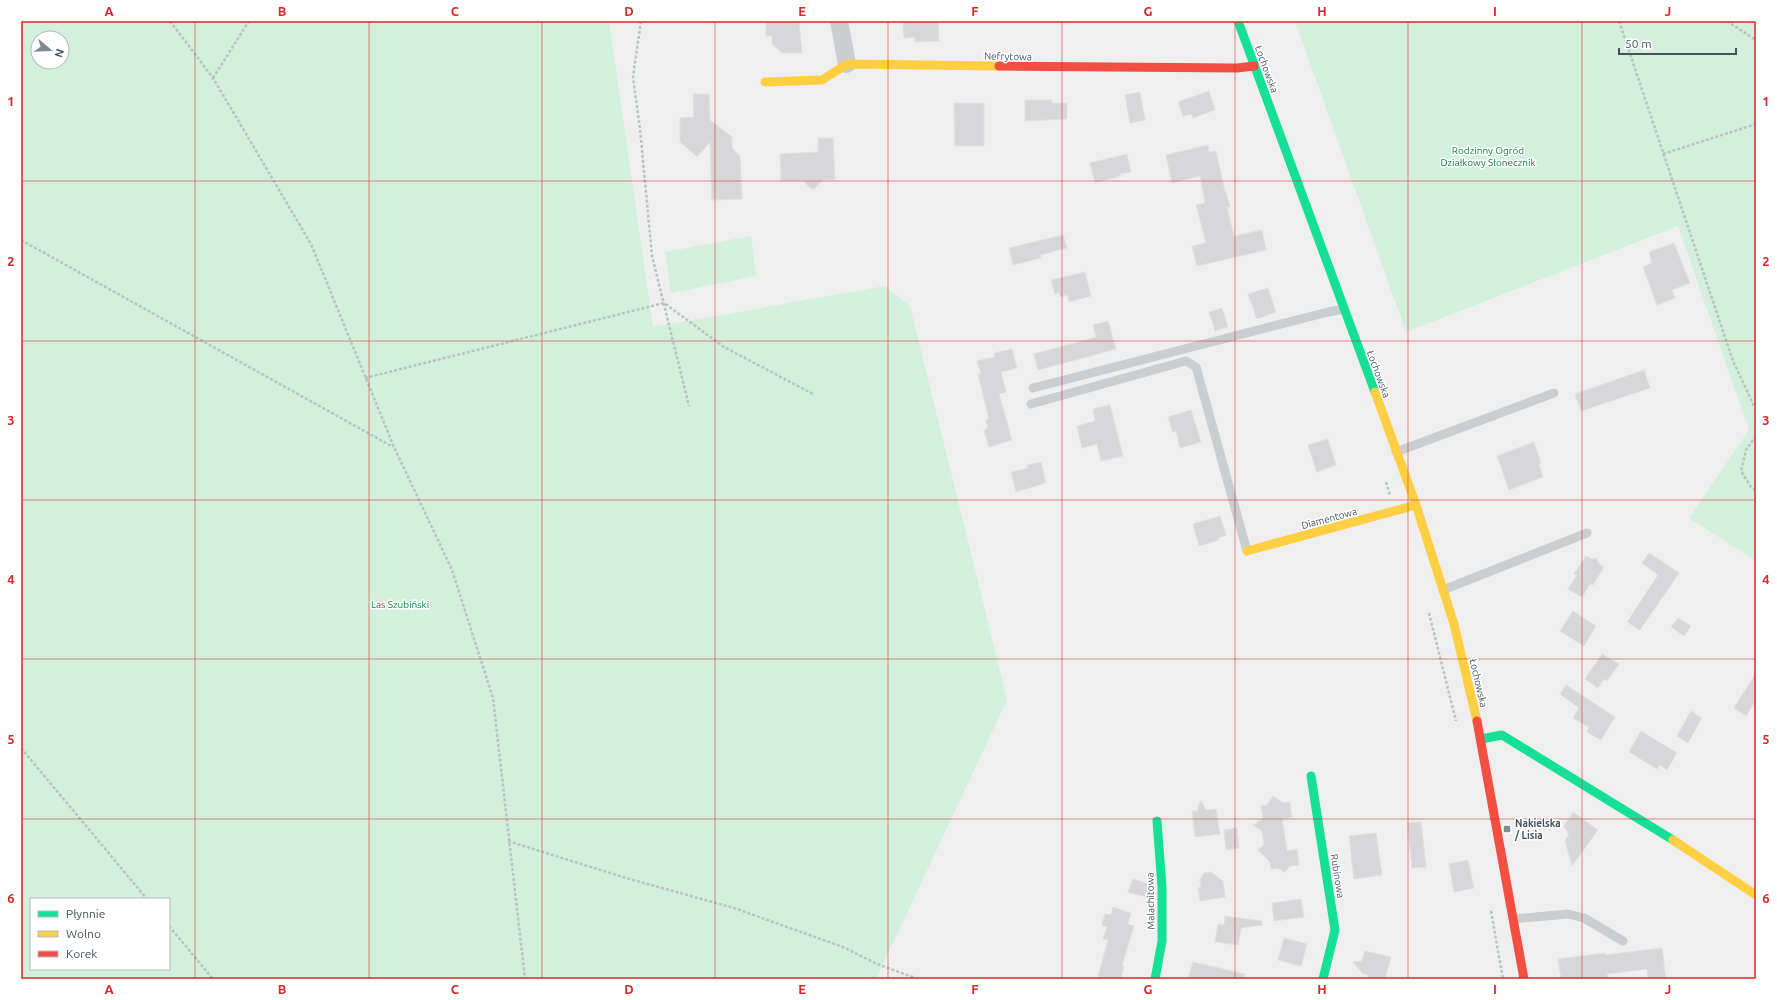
<svg xmlns="http://www.w3.org/2000/svg" width="1777" height="1000" font-family="Ubuntu,sans-serif">
<rect width="100%" height="100%" fill="#f0efef"/>
<path fill="#d2f0dc" fill-rule="evenodd" d="M21 21H609L653 327 885 286 910 306 1007 700 876 979H21ZM38 38H62V62H38ZM31 899H169V969H31Z
M1295 21H1756V561L1689 518 1749 430 1678 226 1406 332Z
M751 236 756 276 671 293 665 252Z"/>
<path fill="#d7d7d9" stroke="#e1e1e2" d="M766 21H799L802 53H782L772 44V36H766Z
M903 21H938L939 41 915 42V37L904 38Z
M1209 91 1215 110 1193 118 1191 114 1183 116 1178 102Z
M1140 92 1145 120 1130 123 1125 95Z
M693 94H709L710 120 732 137V148L740 156 742 199 712 200 710 142 697 157 680 142V118L694 117Z
M1025 100H1052V103H1067V119L1025 121Z
M954 103H984V146H955Z
M818 138H833L835 180H823L813 190 803 181H781L780 154 818 152Z
M1208 145 1209 152 1216 151 1225 192H1226L1230 207H1227L1234 236 1262 230 1266 250 1197 266 1192 246 1206 243 1196 205 1205 203 1200 176 1172 183 1166 155Z
M1127 154 1131 172 1120 174 1121 176 1095 183 1090 163Z
M1063 235 1067 248 1040 255 1041 258 1013 265 1009 248Z
M1674 243 1690 283 1672 290 1675 298 1657 305 1643 267 1652 263 1649 252Z
M1085 272 1091 296 1069 302 1067 295 1060 297 1059 293 1055 294 1051 280Z
M1268 288 1276 312 1257 319 1248 294Z
M1222 308 1228 327 1215 331 1209 312Z
M1108 321 1116 349 1038 370 1034 354 1096 337 1093 325Z
M1012 349 1017 368 1001 372 1006 392 999 394 1012 440 989 447 984 430 988 428 986 420 989 419 978 374H981L977 361 995 357 994 353Z
M1644 370 1650 388 1581 411 1575 394Z
M1110 405 1123 456 1101 461 1097 444 1082 448 1077 426 1095 421 1093 409Z
M1191 410 1201 442 1180 448 1176 431 1173 432 1168 417Z
M1328 439 1336 465 1317 472 1308 445Z
M1534 442 1541 463 1539 464 1543 477 1509 490 1497 456Z
M1041 462 1046 483 1016 492 1011 472 1028 468 1027 465Z
M1220 516 1226 535 1218 538 1219 540 1199 546 1193 524Z
M1649 553 1679 573 1640 630 1627 622 1658 575 1642 563Z
M1586 556 1592 559 1597 558 1598 563 1604 567 1593 585 1590 584 1582 597 1568 589 1577 575 1574 574Z
M1573 611 1596 626 1584 646 1560 631Z
M1678 618 1691 626 1684 636 1671 627Z
M1602 654 1619 664 1607 681 1604 679 1598 688 1585 679Z
M1756 673V700L1746 716 1734 708Z
M1566 685 1615 717 1601 740 1587 732 1589 727 1573 718 1579 708 1560 694Z
M1691 711 1702 718 1688 743 1677 736Z
M1641 731 1677 753 1667 770 1660 765 1657 769 1629 752Z
M1273 796 1283 803 1290 802 1292 817 1282 819 1287 851 1297 849 1299 865 1290 866 1285 872 1277 868 1271 869 1270 862 1258 850 1264 845 1262 831 1253 825 1263 819 1261 806 1267 805Z
M1201 800 1206 810 1216 809 1220 834 1195 837 1192 811H1197Z
M1573 812 1598 830 1572 866 1565 840 1569 835 1564 826Z
M1421 822 1426 867 1412 868 1407 823Z
M1237 828 1239 848 1226 850 1224 830Z
M1376 833 1382 875 1354 879 1349 836Z
M1468 860 1474 888 1454 892 1449 864Z
M1211 872 1223 881 1225 897 1200 901 1198 888 1201 887 1200 879 1204 873Z
M1133 879 1149 884 1150 898 1128 892Z
M1301 899 1304 917 1274 921 1272 903Z
M1113 907 1131 913 1128 924 1134 926 1122 965 1124 966 1121 979H1108L1098 977 1108 940 1103 939 1107 927 1102 925 1105 914 1111 915Z
M1225 916 1262 921V925L1241 928 1238 945 1215 942 1218 924 1224 925Z
M1284 938 1307 944 1301 966 1278 960Z
M1662 948 1666 979H1648L1647 969 1607 974 1608 979H1561L1558 959 1605 953V955Z
M1365 951 1391 957 1385 979H1368V975L1363 974 1353 962 1362 961Z
M1193 962 1245 974 1244 979H1188Z"/>
<g fill="none" stroke-linecap="round" stroke-linejoin="round">
<path stroke="#b7c4c0" stroke-width="2.5" stroke-dasharray="3 2" stroke-linecap="butt" d="M170 21 213 78 311 244 394 447 452 570 493 698 525 979
M641 21 633 77 640 129 652 256 689 406
M1619 21 1733 361 1756 410
M1727 21 1756 40
M213 78 249 21
M1663 154 1756 124
M21 240 393 447
M365 378 664 303 724 347 813 394
M1756 436 1746 450 1741 471 1751 487 1756 490
M1386 482 1390 495
M1429 613 1456 721
M21 748 147 899
M508 841 626 878 734 908 843 947 877 964 918 979
M1491 911 1503 979
M169 926 213 979"/>
<path stroke="#caced0" stroke-width="9" d="M1033 388 1328 312 1344 309
M1031 404 1186 361 1196 367 1247 551
M1396 452 1554 393
M1443 590 1587 533
M1513 919 1568 914 1584 918 1623 941"/>
<path stroke="#caced0" stroke-width="18" d="M839 21 847 64"/>
<path stroke="#16e098" stroke-width="9" d="M1238 21 1375 392
M1481 739 1502 735 1673 840
M1311 776 1335 930 1323 979
M1155 979 1162 941V887L1157 821"/>
<path stroke="#ffcf43" stroke-width="9" d="M765 82 822 80 847 64 999 66
M1375 392 1416 505 1454 624 1477 721
M1247 551 1416 505
M1673 840 1756 895"/>
<path stroke="#f24e42" stroke-width="9" d="M999 66 1237 68 1254 66
M1477 721 1524 979"/>
</g>
<path fill="none" stroke="#d62828" stroke-width="1" stroke-opacity="0.55" d="M195 21V979M369 21V979M542 21V979M715 21V979M888 21V979M1062 21V979M1235 21V979M1408 21V979M1582 21V979M21 181H1756M21 341H1756M21 500H1756M21 659H1756M21 819H1756"/>
<rect fill="#818990" stroke="#fff" stroke-width="1.5" x="1503" y="825" width="8" height="8" rx="2"/>
<g text-anchor="middle" stroke-width="3" stroke-linejoin="round" paint-order="stroke">
<g font-size="10" fill="#45525d" stroke="#fff">
<text transform="translate(1008 56) rotate(1)" y="4">Nefrytowa</text>
<text transform="translate(1267 69) rotate(70)" y="4">Łochowska</text>
<text transform="translate(1379 374) rotate(70)" y="4">Łochowska</text>
<text transform="translate(1329 518) rotate(-15)" y="4">Diamentowa</text>
<text transform="translate(1479 683) rotate(77)" y="4">Łochowska</text>
<text transform="translate(1338 876) rotate(81)" y="4">Rubinowa</text>
<text transform="translate(1150 901) rotate(-91)" y="4">Malachitowa</text>
</g>
<g font-size="10" fill="#118246" stroke="#fff">
<text x="1488" y="154">Rodzinny Ogród<tspan x="1488" dy="12">Działkowy Słonecznik</tspan></text>
<text x="400" y="608">Las Szubiński</text>
</g>
<g font-size="10" font-weight="bold" fill="#45525d" stroke="#fff" text-anchor="start">
<text x="1515" y="827">Nakielska<tspan x="1515" dy="12">/ Lisia</tspan></text>
</g>
</g>
<rect width="1777" height="1000" fill="none" stroke="#ffffff" stroke-width="44"/>
<rect x="30" y="898" width="140" height="72" fill="#ffffff" stroke="#b5babe"/>
<rect x="38" y="911" width="20" height="6" fill="#16e098" stroke="#b5babe"/>
<text x="66" y="918" font-size="12" fill="#45525d">Płynnie</text>
<rect x="38" y="931" width="20" height="6" fill="#ffcf43" stroke="#b5babe"/>
<text x="66" y="938" font-size="12" fill="#45525d">Wolno</text>
<rect x="38" y="951" width="20" height="6" fill="#f24e42" stroke="#b5babe"/>
<text x="66" y="958" font-size="12" fill="#45525d">Korek</text>
<g transform="translate(50 50) rotate(109)"><circle r="19" fill="#ffffff" stroke="#b5babe"/>
<path d="M0-3L7 15L0 10L-7 15Z" fill="#818990"/>
<text y="-6" font-size="11" font-weight="bold" text-anchor="middle" fill="#45525d">N</text>
</g>
<path d="M1619 48v6h117v-6" fill="none" stroke="#45525d" stroke-width="2"/>
<text x="1625" y="48" font-size="12" fill="#45525d" stroke="#ffffff" stroke-width="3" paint-order="stroke">50 m</text>
<rect x="22" y="22" width="1733" height="956" fill="none" stroke="#d62828" stroke-width="1.5"/>
<g font-size="13" text-anchor="middle" font-weight="bold" fill="#d62828">
<text x="109" y="16">A</text>
<text x="282" y="16">B</text>
<text x="455" y="16">C</text>
<text x="629" y="16">D</text>
<text x="802" y="16">E</text>
<text x="975" y="16">F</text>
<text x="1148" y="16">G</text>
<text x="1322" y="16">H</text>
<text x="1495" y="16">I</text>
<text x="1668" y="16">J</text>
<text x="11" y="106">1</text>
<text x="1766" y="106">1</text>
<text x="11" y="266">2</text>
<text x="1766" y="266">2</text>
<text x="11" y="425">3</text>
<text x="1766" y="425">3</text>
<text x="11" y="584">4</text>
<text x="1766" y="584">4</text>
<text x="11" y="744">5</text>
<text x="1766" y="744">5</text>
<text x="11" y="903">6</text>
<text x="1766" y="903">6</text>
<text x="109" y="994">A</text>
<text x="282" y="994">B</text>
<text x="455" y="994">C</text>
<text x="629" y="994">D</text>
<text x="802" y="994">E</text>
<text x="975" y="994">F</text>
<text x="1148" y="994">G</text>
<text x="1322" y="994">H</text>
<text x="1495" y="994">I</text>
<text x="1668" y="994">J</text>
</g>
</svg>
